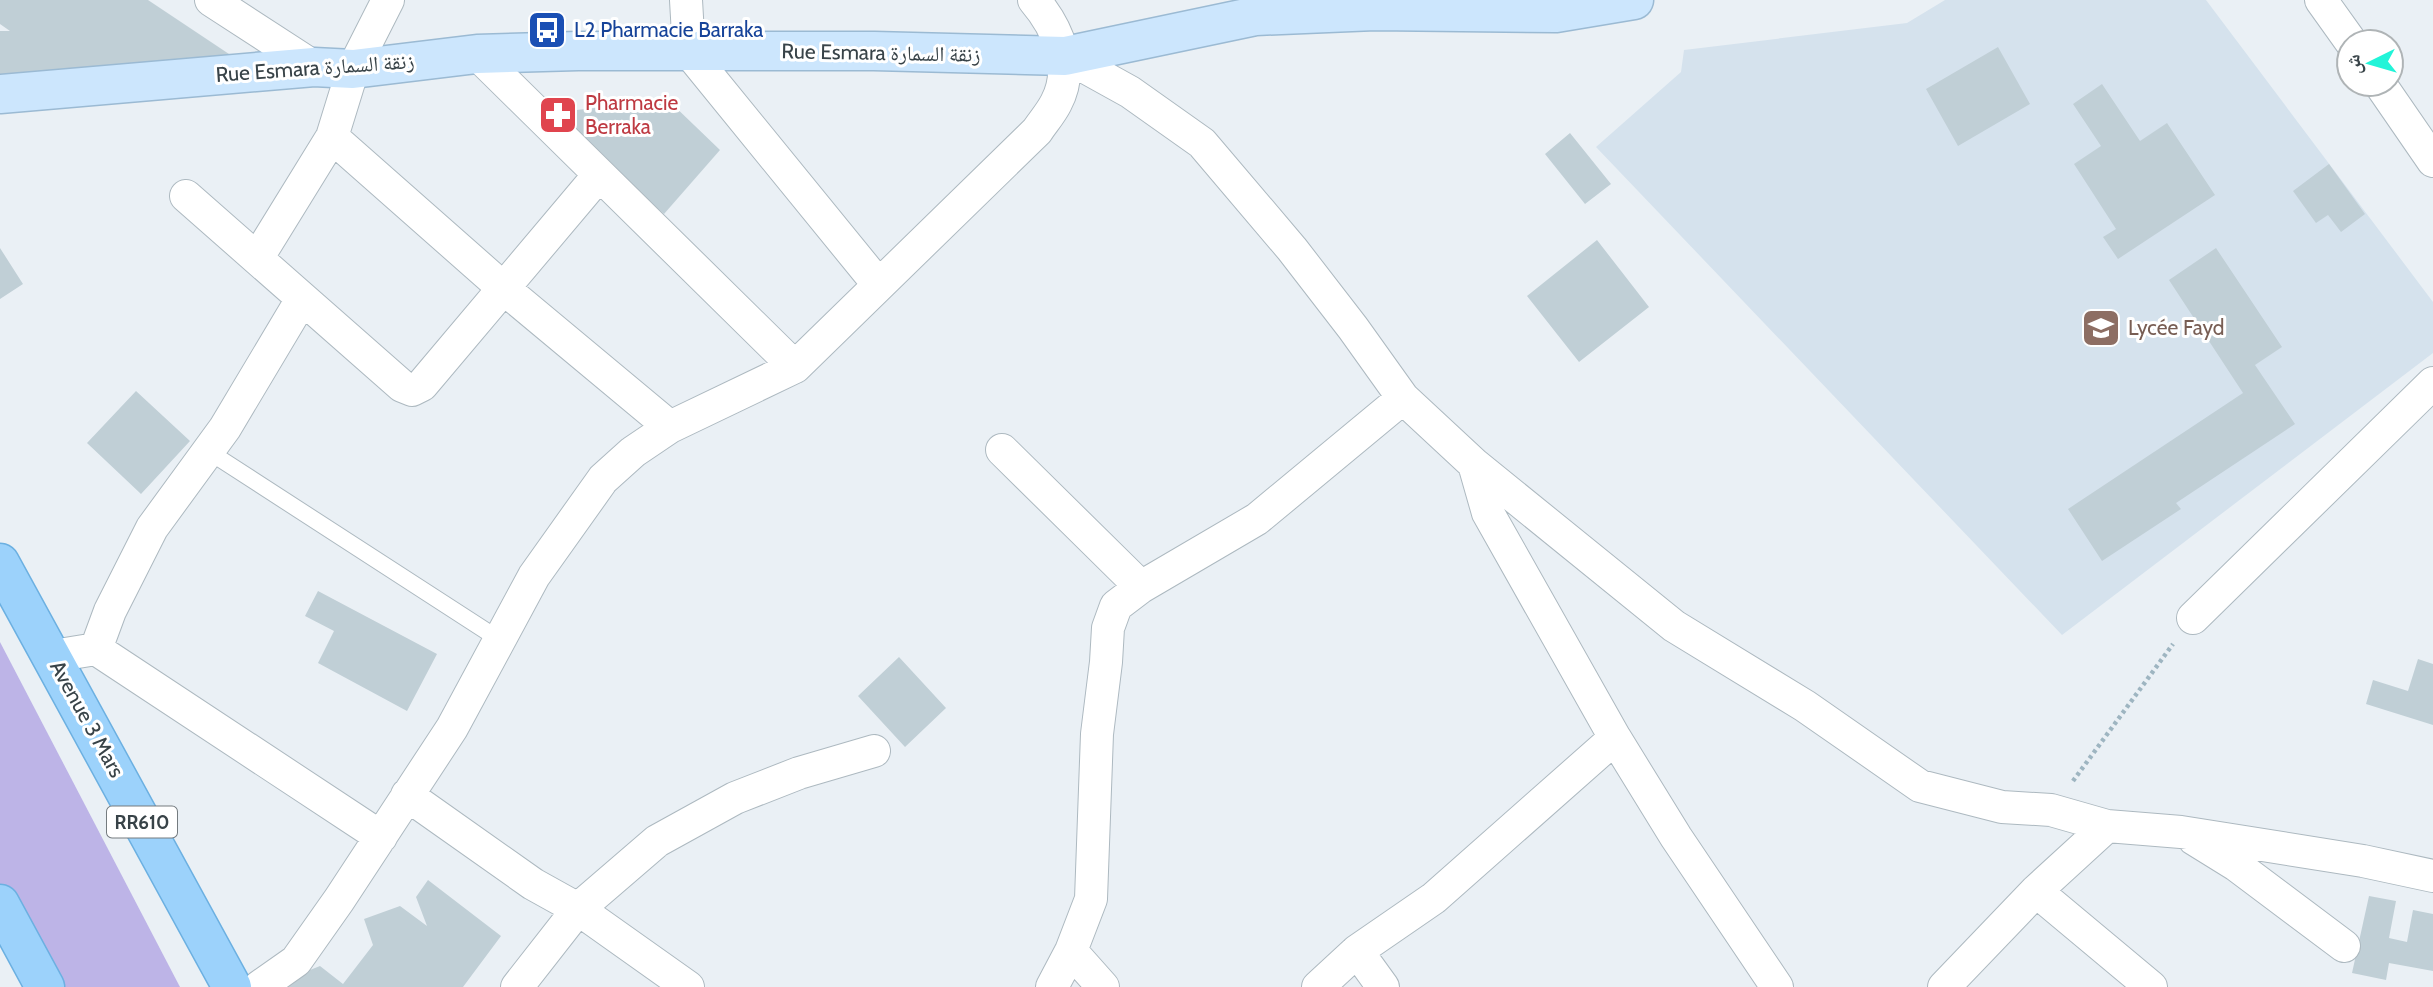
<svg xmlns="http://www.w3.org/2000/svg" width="2433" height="987" font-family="Cabin,'Noto Naskh Arabic',sans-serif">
<rect width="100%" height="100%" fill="#eaf0f5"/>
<path fill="#d5e2ed" d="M1945 0H2206L2433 302V353L2062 635 1596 147 1681 72 1684 50 1907 23Z"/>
<path fill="#bdb4e7" d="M0 642 180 987H48L0 896Z"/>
<path fill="#c0cfd6" d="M0 0H148L235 58 0 81V31H10L0 24Z
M1998 47 2030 104 1958 146 1926 89Z
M2102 84 2140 141 2167 123 2215 195 2118 259 2103 237 2116 229 2074 164 2101 146 2073 104Z
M668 100 720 150 664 214 549 113Z
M1570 133 1611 184 1585 204 1545 154Z
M2329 164 2365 214 2341 232 2328 215 2316 223 2293 191Z
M1597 240 1649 307 1579 362 1527 296Z
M0 248 23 284 0 299Z
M2216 248 2282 347 2255 365 2295 424 2176 503 2181 509 2102 561 2068 509 2243 393 2169 280Z
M136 391 190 441 141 494 87 443Z
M318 591 437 654 407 711 318 663 334 631 305 616Z
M899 657 946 708 905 747 858 696Z
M2418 659 2433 664V725L2366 704 2373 680 2408 691Z
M428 880 501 936 463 987H287L295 976 320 966 343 984 373 945 364 919 400 906 427 926 416 897Z
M2369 896 2396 901 2389 938 2407 942 2413 910 2433 914V971L2389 963 2386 980 2352 973Z"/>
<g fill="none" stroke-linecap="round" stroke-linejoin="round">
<defs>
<path id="lane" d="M208 451 500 640"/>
<path id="street" d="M211 0 314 67
M686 0 689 52 878 284
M2321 0 2351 42
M477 54 795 367
M1065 56 1130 92 1202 143 1292 249 1353 328 1403 398 1474 464 1674 626 1805 706 1920 786 2002 807 2051 810 2107 826 2181 832 2363 861 2433 876
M2380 84 2433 161
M332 137 502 287 670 427
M186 196 402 386 412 390 422 385 599 175
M258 257 332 137 353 69 388 0
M1002 450 1141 587
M1474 464 1488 513 1615 738 1676 837 1777 987
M2193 618 2433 383
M96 649 110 611 152 528 225 428 302 299
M53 656 96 649 381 837
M407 795 533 884 578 909 688 987
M2194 839 2236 865 2344 946
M2036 891 2151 987
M1071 951 1103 987
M1357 951 1383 987
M259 987 296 961 339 900 452 728 534 576 603 479 633 452 670 427 795 367 1037 131C1043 122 1051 113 1056 103 1075 68 1058 28 1034 0
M517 987 578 909 657 841 735 798 799 773 874 751
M1052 987 1071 951 1091 899 1097 734 1106 662 1108 628 1116 606 1141 587 1257 519 1403 398
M1318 987 1357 951 1434 898 1615 738
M1944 987 2036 891 2107 826"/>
<path id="secondary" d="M0 94 314 67 353 69 477 54 578 51H874L1065 56 1256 16 1375 11 1556 13 1634 0"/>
<path id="primary" d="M0 563 232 987
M0 904 45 987"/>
</defs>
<use href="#lane" stroke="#adb9c0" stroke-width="18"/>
<use href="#street" stroke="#adb9c0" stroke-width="34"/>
<use href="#secondary" stroke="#9bbad3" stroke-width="41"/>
<use href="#primary" stroke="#6cb0e1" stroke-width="41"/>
<path stroke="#9eb5c1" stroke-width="4.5" stroke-dasharray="3.5 3.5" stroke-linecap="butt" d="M2073 781 2173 644"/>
<use href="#lane" stroke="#fff" stroke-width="16"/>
<use href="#street" stroke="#fff" stroke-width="32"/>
<use href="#secondary" stroke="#cce6fd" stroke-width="38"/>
<use href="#primary" stroke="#9cd2fb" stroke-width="38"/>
</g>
<defs>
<symbol id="bus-square" viewBox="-11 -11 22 22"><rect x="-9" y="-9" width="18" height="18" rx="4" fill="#1a4fb4" stroke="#fff"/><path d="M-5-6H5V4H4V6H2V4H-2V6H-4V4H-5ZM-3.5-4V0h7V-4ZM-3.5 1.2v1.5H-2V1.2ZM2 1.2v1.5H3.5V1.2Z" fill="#fff"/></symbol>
<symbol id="pharmacy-square" viewBox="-11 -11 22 22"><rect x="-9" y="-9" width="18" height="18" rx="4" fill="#e0444e" stroke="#fff"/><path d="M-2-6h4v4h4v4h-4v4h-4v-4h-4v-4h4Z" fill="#fff"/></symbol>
<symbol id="university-square" viewBox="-11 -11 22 22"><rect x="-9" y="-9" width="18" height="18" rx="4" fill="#8d6e63" stroke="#fff"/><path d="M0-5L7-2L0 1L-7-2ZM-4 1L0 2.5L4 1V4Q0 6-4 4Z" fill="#fff"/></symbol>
</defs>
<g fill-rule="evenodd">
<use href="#bus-square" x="525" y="8" width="44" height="44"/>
<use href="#pharmacy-square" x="536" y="93" width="44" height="44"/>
<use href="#university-square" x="2079" y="306" width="44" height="44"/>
</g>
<g text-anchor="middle" stroke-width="6" stroke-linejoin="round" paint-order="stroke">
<rect fill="#fff" stroke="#747b7f" stroke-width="2" x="107" y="806.5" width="70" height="31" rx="5"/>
<g font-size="19" font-weight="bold" fill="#384348">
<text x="142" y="829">RR610</text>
</g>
<g font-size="21" fill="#164399" stroke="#fff" text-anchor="start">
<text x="574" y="37">L2 Pharmacie Barraka</text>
</g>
<g font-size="21" fill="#384348" stroke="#fff">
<text transform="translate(881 53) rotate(1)" y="7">Rue Esmara زنقة السمارة</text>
<text transform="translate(315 68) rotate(-4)" y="7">Rue Esmara زنقة السمارة</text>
<text transform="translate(87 719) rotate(61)" y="7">Avenue 3 Mars</text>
</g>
<g font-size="21" fill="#be3a42" stroke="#fff" text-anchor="start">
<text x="585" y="110">Pharmacie<tspan x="585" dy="24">Berraka</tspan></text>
</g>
<g font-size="21" fill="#785e54" stroke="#fff" text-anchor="start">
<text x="2128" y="335">Lycée Fayd</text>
</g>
</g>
<g transform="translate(2370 63) rotate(265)"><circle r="33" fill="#ffffff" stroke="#afb4b6" stroke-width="2"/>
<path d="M0-5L12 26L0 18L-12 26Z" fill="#22f4d8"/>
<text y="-10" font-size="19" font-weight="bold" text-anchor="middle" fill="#384348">ش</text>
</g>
</svg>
